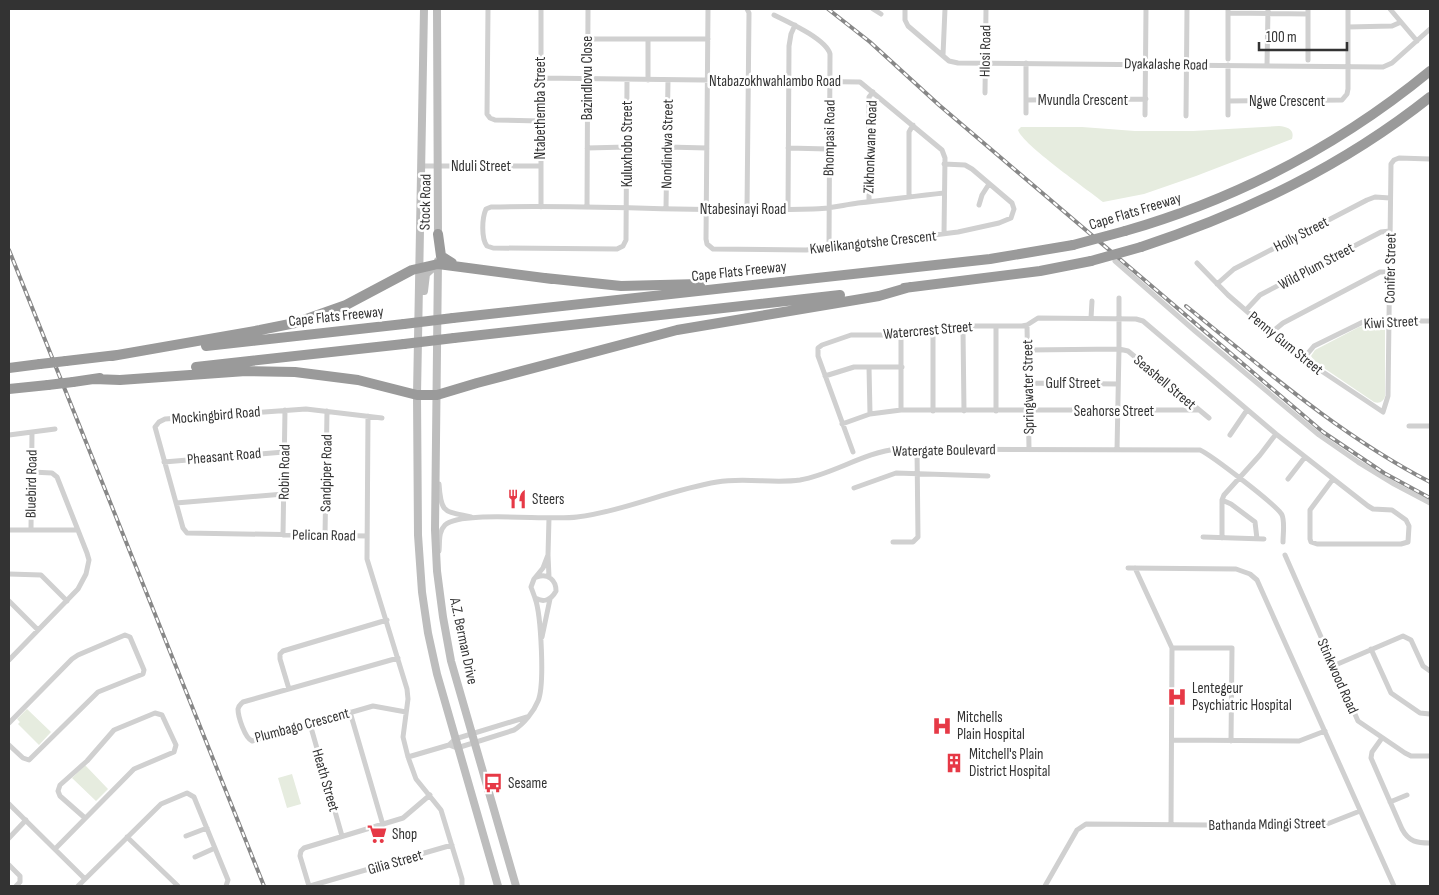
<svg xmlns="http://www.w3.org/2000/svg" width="1439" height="895" font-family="'Sofia Sans Condensed',sans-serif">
<rect width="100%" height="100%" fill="#fff"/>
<path fill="#e6ecdf" d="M1279 126C1287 127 1295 129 1292 139L1196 176 1144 194 1103 202C1087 189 1023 145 1018 130L1021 127H1082L1135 131H1193Z
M1371 324 1382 325 1385 329V396C1384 401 1380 404 1374 402L1315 362 1311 356 1315 350 1359 327Z
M27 709 51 732 39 745 18 724 20 722 17 719Z
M85 765 108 789 96 801 72 778Z
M292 774 301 804 287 808 278 778Z"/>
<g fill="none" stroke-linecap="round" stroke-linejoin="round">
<path stroke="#d0d0d0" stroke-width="5" d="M488 9 487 114 490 118 495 120 540 121
M708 9 706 239 707 244 713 249 806 250 829 248 958 232 999 223 1011 218 1014 209 1012 203 972 169 965 165 944 164
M873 9 881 14
M905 9V20L908 26 949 61 958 63 1383 67 1392 63 1430 29
M1390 9 1417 41
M1228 13 1308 14
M774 15C788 22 826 39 830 54L829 248
M1348 27 1392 26 1401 22
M588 39H708
M943 55 945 9
M1228 59V9
M1308 60V9
M1267 65 1268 9
M540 78 860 82 942 150 945 158 944 234
M627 80 626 240 623 246 617 249 493 248 487 246C481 238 482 218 486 209L491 207C598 204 706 213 813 209 828 209 843 205 858 203 887 200 915 196 944 193
M648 80V39
M985 93 986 9
M1026 100 1146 99
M1228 101 1342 100 1347 94 1348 89V9
M1026 113V63
M1145 115 1146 9
M1228 115V65
M1186 116 1187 9
M667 147 707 148
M587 148 627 147
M788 148 828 149
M421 166H540
M909 197V132L913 125
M869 202V97L873 92
M979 205 982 195 989 184
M541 207V9
M587 207 588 9
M666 208 668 80
M747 209 749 13 747 9
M788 209 789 46 791 34 795 25
M1115 261 1195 331 1319 435 1358 462 1394 484 1430 503
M1197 263 1228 295 1296 354 1383 412 1388 396 1391 164 1394 160 1399 158 1430 159
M1217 284 1234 269 1367 200 1375 197 1390 198
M1246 310 1260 295 1381 232 1390 231
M1091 318 1092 301
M1027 325 1029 449
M963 330 964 411
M933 331V411
M1272 332 1283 323 1380 272H1390
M901 334V410
M1028 350 1119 349 1128 351 1209 418
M1303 359 1314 346 1365 321H1430
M869 367 870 414
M825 376 854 367H902
M1028 383 1118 384
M996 411V326
M368 416 367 559 407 689 408 699 403 737 408 757 416 779 441 810 462 879V886
M842 424 870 414 901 410H1199
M1409 426H1430
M9 435 55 429
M1230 435 1247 410
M1117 450 1119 349V298
M853 452 818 356V348L822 345 851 335H891L916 331 963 330 972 326H1022L1027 325 1038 318 1136 319 1143 321 1276 434 1368 506 1373 509 1392 510 1406 520 1409 526 1408 542 1401 544H1317L1311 542 1310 539V510L1333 479
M164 462 284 452
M1288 479 1305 457
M439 484C441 514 444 511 471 517
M854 488 896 473 988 476
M1222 500 1231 504 1255 522 1257 539
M176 503 284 494
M549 518 548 555 549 577
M9 530H78
M31 530 32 432
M283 535 285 410
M325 536 327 411
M367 536 187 533 183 528 155 427 159 422 165 419 306 409 382 418
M1203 537 1264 539
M1222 538V500L1224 495 1260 455 1276 434
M893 542H913L918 537 917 449
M439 551C440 542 438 532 445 525 461 510 551 521 577 517 624 511 669 490 717 482 744 477 773 484 800 480 834 474 864 452 898 449L1200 450C1211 455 1278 506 1282 515 1285 522 1283 534 1283 542
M1285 555 1358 721 1405 753 1411 756H1430
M1128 568 1236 569 1250 574 1257 580 1394 886
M1135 568 1172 648 1171 825
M9 574 41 575 67 601
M537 577C548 573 556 580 556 591 551 600 544 603 535 598L531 587 534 579 543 568 548 555
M9 601 38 630
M542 637 550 599
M1172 648H1232L1231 741
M1371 649 1391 693 1420 713 1430 714
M398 658 243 702C240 705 239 705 238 709 238 717 245 738 252 741L373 706 406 712
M9 660 78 589 86 574 89 560 87 553 57 477 52 473 32 472
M1333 666 1403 636 1411 640 1423 666 1430 671
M289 689 280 659V654L283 651 387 620
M350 712 383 825
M9 723 72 659 78 655 125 635 130 637 144 670 143 674 98 692 29 760 23 758 9 745
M310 724 342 836
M1382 738 1372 752 1371 758 1402 829C1409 842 1417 843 1430 843
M1172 740 1299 741 1325 731
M449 745 457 748 514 730C524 724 534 711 538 701 545 685 541 614 535 598
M408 757 449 745 455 739 527 717
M1390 802 1407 795
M9 804 85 879
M186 836 207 828
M127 837 178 886
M9 838 26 820
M55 849 134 769 174 752 176 745 162 715 155 713 114 730 87 761 60 785 58 791 60 796 85 818
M195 857 215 848
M9 865 20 876V882L16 886
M78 886 161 804 187 793 194 797 228 880 226 886
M309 886 300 856 301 851 304 848 403 818 430 795
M310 886 452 845
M1045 886 1077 830 1086 824 1322 826 1360 811"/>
<path stroke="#bdbdbd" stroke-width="8" d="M424 9 417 395 418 535 422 592 428 633 437 674 498 886
M437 9 438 239
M438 261 435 530 437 571 443 617 451 661 516 886
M424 291 426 274 436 265"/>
<path stroke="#9a9a9a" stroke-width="10" d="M1125 231C1236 199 1340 145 1430 71
M438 234 441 256 452 263
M1141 247C1247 212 1343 166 1430 97
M545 278 621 286 700 284
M904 288 1040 271 1091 261
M453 318 990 259 1073 245
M454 338 840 295
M206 346 404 324
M112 356 260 330 295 323 346 305 412 270 438 264 552 279
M66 361 117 355
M196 367 404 344
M9 368 40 364
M94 379 120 380 246 371 295 372 358 380 417 395H437L477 383 677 330 879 296 910 287
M73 382 100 378
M9 389 48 385"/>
<defs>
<path id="rail" d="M828 9 870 42 939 105 1323 432 1384 473 1430 498
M9 250 264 886
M1186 306C1264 369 1341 436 1430 482"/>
</defs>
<use href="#rail" stroke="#888" stroke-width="4"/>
<use href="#rail" stroke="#fff" stroke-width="2" stroke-dasharray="5.5" stroke-linecap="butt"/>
<path stroke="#9a9a9a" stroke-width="10" d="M1073 245 1125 231
M1091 261 1141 247
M404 324 453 318
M404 344 454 338
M40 364 66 361
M48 385 73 382"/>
</g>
<defs>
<symbol id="restaurant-bare" viewBox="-9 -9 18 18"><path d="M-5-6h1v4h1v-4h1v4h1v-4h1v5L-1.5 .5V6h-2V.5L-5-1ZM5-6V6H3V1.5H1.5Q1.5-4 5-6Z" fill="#e63946" stroke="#fff" stroke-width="2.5" paint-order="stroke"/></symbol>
<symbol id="hospital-bare" viewBox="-9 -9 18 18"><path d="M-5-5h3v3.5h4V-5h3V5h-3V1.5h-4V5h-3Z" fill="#e63946" stroke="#fff" stroke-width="2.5" paint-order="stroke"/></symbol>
<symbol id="building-bare" viewBox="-9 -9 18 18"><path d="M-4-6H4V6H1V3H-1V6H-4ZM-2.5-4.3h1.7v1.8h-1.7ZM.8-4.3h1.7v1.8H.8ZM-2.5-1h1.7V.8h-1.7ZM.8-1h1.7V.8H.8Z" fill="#e63946" stroke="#fff" stroke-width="2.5" paint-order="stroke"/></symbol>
<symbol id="bus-bare" viewBox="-9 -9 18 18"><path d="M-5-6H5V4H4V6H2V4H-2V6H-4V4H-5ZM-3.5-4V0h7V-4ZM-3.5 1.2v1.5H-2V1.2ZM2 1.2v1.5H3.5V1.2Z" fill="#e63946" stroke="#fff" stroke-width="2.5" paint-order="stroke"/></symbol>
<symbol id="supermarket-bare" viewBox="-9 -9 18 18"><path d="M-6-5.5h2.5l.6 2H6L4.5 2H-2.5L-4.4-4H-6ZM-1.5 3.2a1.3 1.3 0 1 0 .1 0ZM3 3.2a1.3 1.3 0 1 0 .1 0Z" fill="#e63946" stroke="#fff" stroke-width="2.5" paint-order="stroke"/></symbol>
</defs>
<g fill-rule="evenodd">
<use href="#restaurant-bare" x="503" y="485" width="28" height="28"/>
<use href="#hospital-bare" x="1163" y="683" width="28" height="28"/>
<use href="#hospital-bare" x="928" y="712" width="28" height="28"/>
<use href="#building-bare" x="940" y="749" width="28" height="28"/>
<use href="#bus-bare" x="479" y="769" width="28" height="28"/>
<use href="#supermarket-bare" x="363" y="820" width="28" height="28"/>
</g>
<g text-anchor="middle" stroke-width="5" stroke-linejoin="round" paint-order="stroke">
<g font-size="15" fill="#333" stroke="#fff">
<text transform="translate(985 51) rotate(-89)" y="5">Hlosi Road</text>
<text transform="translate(1166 64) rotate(1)" y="5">Dyakalashe Road</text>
<text transform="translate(587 78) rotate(-90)" y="5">Bazindlovu Close</text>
<text x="775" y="86">Ntabazokhwahlambo Road</text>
<text x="1083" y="105">Mvundla Crescent</text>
<text x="1287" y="106">Ngwe Crescent</text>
<text transform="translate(540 108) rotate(-90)" y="5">Ntabethemba Street</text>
<text transform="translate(829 138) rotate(-89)" y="5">Bhompasi Road</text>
<text transform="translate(627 144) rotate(-90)" y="5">Kuluxhobo Street</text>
<text transform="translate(667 144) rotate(-89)" y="5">Nondindwa Street</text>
<text transform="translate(870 147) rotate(-88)" y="5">Zikhonkwane Road</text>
<text x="481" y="171">Nduli Street</text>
<text transform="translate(425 202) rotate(-89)" y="5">Stock Road</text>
<text x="743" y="214">Ntabesinayi Road</text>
<text transform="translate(1135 211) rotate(-17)" y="5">Cape Flats Freeway</text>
<text transform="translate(1301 234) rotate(-27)" y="5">Holly Street</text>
<text transform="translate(873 242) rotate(-6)" y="5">Kwelikangotshe Crescent</text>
<text transform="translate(1316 266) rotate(-28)" y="5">Wild Plum Street</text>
<text transform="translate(1390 268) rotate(-89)" y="5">Conifer Street</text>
<text transform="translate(739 271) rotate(-6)" y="5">Cape Flats Freeway</text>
<text transform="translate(336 316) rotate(-6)" y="5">Cape Flats Freeway</text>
<text transform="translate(1391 322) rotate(-3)" y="5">Kiwi Street</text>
<text transform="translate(928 330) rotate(-5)" y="5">Watercrest Street</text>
<text transform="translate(1286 343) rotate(39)" y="5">Penny Gum Street</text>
<text transform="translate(1165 382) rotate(40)" y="5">Seashell Street</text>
<text x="1073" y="388">Gulf Street</text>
<text transform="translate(1028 387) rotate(-91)" y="5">Springwater Street</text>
<text x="1114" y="416">Seahorse Street</text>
<text transform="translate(216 415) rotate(-5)" y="5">Mockingbird Road</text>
<text transform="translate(944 450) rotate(-1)" y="5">Watergate Boulevard</text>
<text transform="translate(224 456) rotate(-5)" y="5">Pheasant Road</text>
<text transform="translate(284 472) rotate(-89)" y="5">Robin Road</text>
<text transform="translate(326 473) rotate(-89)" y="5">Sandpiper Road</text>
<text transform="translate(31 484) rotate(-89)" y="5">Bluebird Road</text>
<text transform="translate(324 535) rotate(1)" y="5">Pelican Road</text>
<text transform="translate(464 641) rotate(78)" y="5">A.Z. Berman Drive</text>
<text transform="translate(1338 676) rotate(66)" y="5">Stinkwood Road</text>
<text transform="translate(302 725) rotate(-15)" y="5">Plumbago Crescent</text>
<text transform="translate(326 780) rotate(74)" y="5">Heath Street</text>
<text transform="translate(1267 824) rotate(-1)" y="5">Bathanda Mdingi Street</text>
<text transform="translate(395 862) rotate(-16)" y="5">Gilia Street</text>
</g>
<g font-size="15" fill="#333" stroke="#fff" text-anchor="start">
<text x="532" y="504">Steers</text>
<text x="1192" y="693">Lentegeur<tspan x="1192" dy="17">Psychiatric Hospital</tspan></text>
<text x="957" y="722">Mitchells<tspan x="957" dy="17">Plain Hospital</tspan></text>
<text x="969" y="759">Mitchell's Plain<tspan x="969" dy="17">District Hospital</tspan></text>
<text x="508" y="788">Sesame</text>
<text x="392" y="839">Shop</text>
</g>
</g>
<rect width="1439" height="895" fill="none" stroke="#333333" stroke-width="20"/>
<path d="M1259 42v8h88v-8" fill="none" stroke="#333333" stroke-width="2.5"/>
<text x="1266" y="42" font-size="15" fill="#333333" stroke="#ffffff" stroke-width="4" paint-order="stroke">100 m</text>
</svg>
